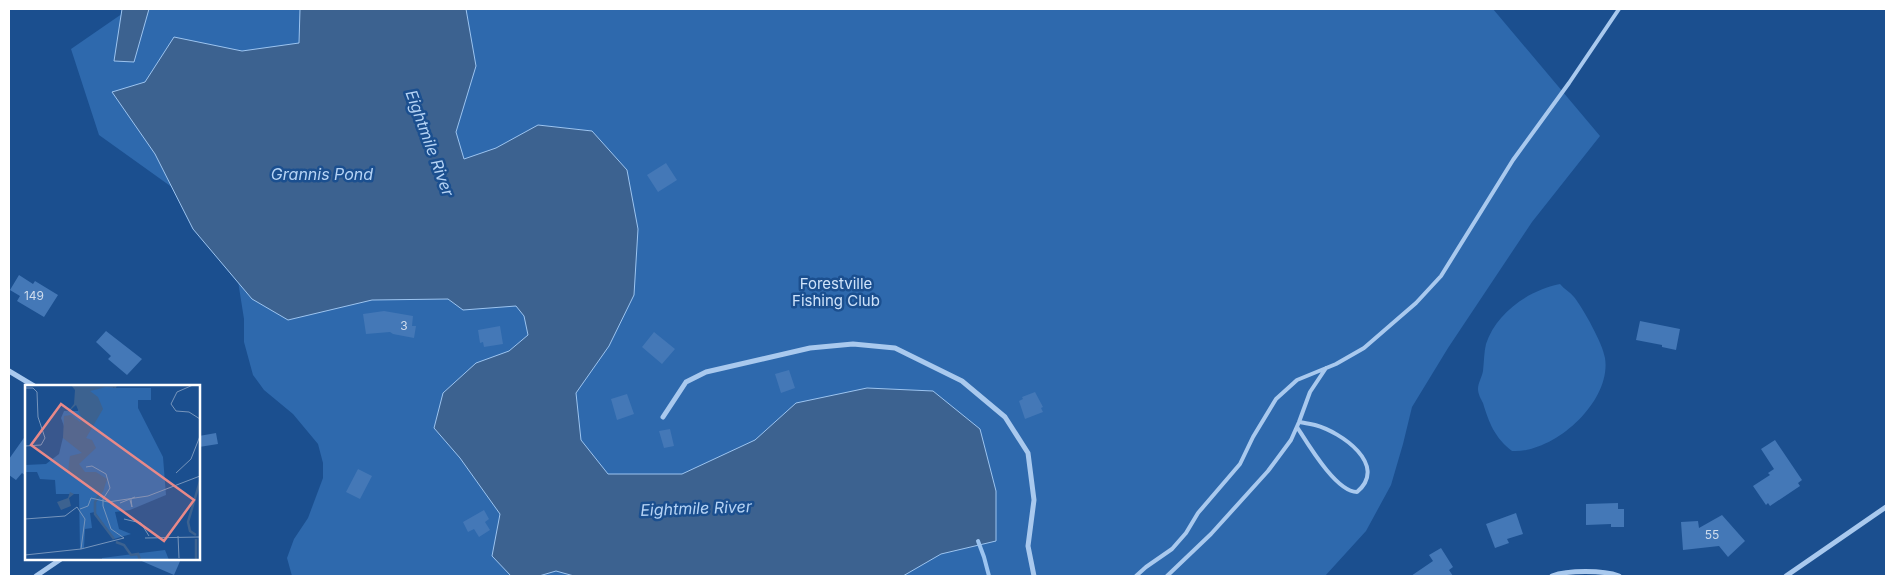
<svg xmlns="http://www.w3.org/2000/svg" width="1895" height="585" font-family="Inter,sans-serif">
<rect width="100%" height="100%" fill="#1b4f8f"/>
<path fill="#2e69ad" d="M129 9H1493L1600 136 1532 222 1448 348 1412 407 1403 444 1391 485 1366 531 1325 576H292L287 558 294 539 308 518 323 478V463L318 444 293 414 264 390 253 375 244 342V319L238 281 201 208 99 135 71 49Z
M1560 284C1564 289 1570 292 1574 297 1583 308 1603 344 1605 358 1612 402 1553 454 1512 451 1495 438 1489 423 1483 403 1481 399 1478 394 1478 389 1478 383 1482 377 1483 371 1484 362 1484 352 1486 344 1496 313 1529 290 1560 284Z"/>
<path fill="#3c6290" stroke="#9cc4f0" d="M122 9H149L134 62 114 61Z
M300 9H466L476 66 456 132 464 159 496 148 538 125 592 131 627 170 638 229 634 295 609 346 576 393 581 440 608 474H682L755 440 796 403 867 388 933 391 980 429 996 491V541L941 554 903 576H574L556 571 539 576H511L492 556 500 514 460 458 434 428 443 393 476 363 509 351 528 335 524 316 516 306 463 310 448 299 372 300 288 320 252 299 193 229 155 154 112 92 145 82 174 37 242 51 299 43Z"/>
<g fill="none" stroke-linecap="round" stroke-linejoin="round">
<path stroke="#9cc4f0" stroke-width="4" d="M978 541 984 557 989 576"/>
</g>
<path fill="#4478b7" d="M666 163 677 180 658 192 647 175Z
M19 275 33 284 35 281 58 295 44 317 17 301 20 296 10 290Z
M384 311 413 316 412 326H416L414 338 393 334 390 332 366 334 363 314Z
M1640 321 1680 329 1676 350 1662 347V345L1636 340Z
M500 326 503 344 484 347 483 342 480 343 478 330Z
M106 331 142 359 127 375 108 359 111 356 96 342Z
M654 332 675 349 662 364 642 347Z
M789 370 795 388 781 393 775 374Z
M1035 392 1043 407 1041 408 1043 412 1025 419 1019 401 1023 399 1022 397Z
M627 394 634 414 617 420 611 399Z
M670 429 674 446 664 448 659 431Z
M216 433 218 444 199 447V436Z
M26 435V476L22 473 16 480 9 475V459Z
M1775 440 1802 480 1798 483 1800 486 1770 506 1768 503 1766 505 1753 486 1770 475 1768 473 1774 469 1761 449Z
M358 469 372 476 360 499 346 492Z
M1618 503V509H1624V527H1611V524L1586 525V504Z
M484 510 489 519 485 522 490 530 479 537 474 529 468 532 463 522Z
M1516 513 1523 534 1507 539 1509 543 1495 548 1486 524Z
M1722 515 1745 541 1728 557 1719 546 1683 550 1681 522 1698 521 1699 528Z
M1441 548 1453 567 1449 570 1453 576H1411L1433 561 1429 555Z
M137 559H181L174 575Z"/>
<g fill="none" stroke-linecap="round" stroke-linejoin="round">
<path stroke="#a9c9ee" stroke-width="4" d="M1297 427C1308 444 1336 492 1357 492 1389 465 1341 432 1315 425 1310 424 1305 423 1299 422
M1136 576 1146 567 1172 549 1186 533 1198 513 1240 464 1253 437 1276 399 1297 380 1336 364 1364 348 1416 303 1441 276 1513 160 1569 83 1619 9
M1167 576 1211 534 1268 471 1291 440 1299 422 1310 392 1326 368"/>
<path stroke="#a9c9ee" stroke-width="5" d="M9 371 34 386
M663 417 686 382 706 372 810 348 853 344 895 348 962 381 1005 417 1028 453 1034 500 1028 546 1034 576
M36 576 61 559
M1552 576C1568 570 1603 570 1619 576
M1786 576 1886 507"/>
</g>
<g text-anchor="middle" stroke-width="5" stroke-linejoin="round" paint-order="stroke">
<g font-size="12" fill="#d0dded">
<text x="34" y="300">149</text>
<text x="404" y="330">3</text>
<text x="1712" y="539">55</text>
</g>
<g font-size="15" fill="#cfe3fa" stroke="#1b4f8f">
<text x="836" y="289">Forestville<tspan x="836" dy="17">Fishing Club</tspan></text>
</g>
<g font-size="16" font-style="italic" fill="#b5d3f5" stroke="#1b4f8f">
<text transform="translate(430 143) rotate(70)" y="6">Eightmile River</text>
<text x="322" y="180">Grannis Pond</text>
<text transform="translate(696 508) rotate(-2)" y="6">Eightmile River</text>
</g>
</g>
<g transform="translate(25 385)">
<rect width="175" height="175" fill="#1b4f8f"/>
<path d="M88 0V3H126V15H113V23L138 72 141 110 105 125 90 127 94 144 106 149 89 154 70 127 65 128 67 143 60 144 59 163 55 164 54 109H31L30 95 15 94 12 87H0V80L21 79 34 69 40 44 36 33 39 26H53L59 4ZM140 165 144 175H77V173Z" fill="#2e69ad"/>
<path d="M46 0H92L91 3 81 2 65 6 73 12 78 24 61 53 67 55 71 63 54 79 60 87H71L82 94 78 107 66 105 43 86 45 71 57 68 38 53 39 31 46 30 55 37 57 34 51 20 41 29 49 19 50 5ZM45 107 49 109 44 113 46 121 36 125 32 117 43 113Z" fill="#3c6290"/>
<path fill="none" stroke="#3c6290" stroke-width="2.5" d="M77 105 70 117V129L89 154M171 150 165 146 163 137 175 96M91 157 99 160 106 170 113 169 115 175M171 175V154"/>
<path fill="none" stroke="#7695bc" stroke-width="1" d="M168 0 152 7 146 19 151 26 164 27 175 34M0 3H8L12 7 13 32 20 53 16 60 0 61M61 82 67 81 81 89 85 103 78 114V121L86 144 99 153M151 88 166 74 175 51M105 115 107 122 106 114M95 118 110 112M55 124 63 121 66 113 83 117 123 111 175 91M0 134 40 131 52 122 60 134 56 164M99 134 116 138 124 151M153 151 154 173M120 153 175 152M0 170 56 164 99 153"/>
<path fill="#e88989" fill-opacity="0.15" stroke="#e88989" stroke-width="2.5" d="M36 19 169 115 139 156 6 60Z"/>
<rect width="175" height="175" fill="none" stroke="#fff" stroke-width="2.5"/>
</g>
<rect width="1895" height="585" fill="none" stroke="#ffffff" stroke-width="20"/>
</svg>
